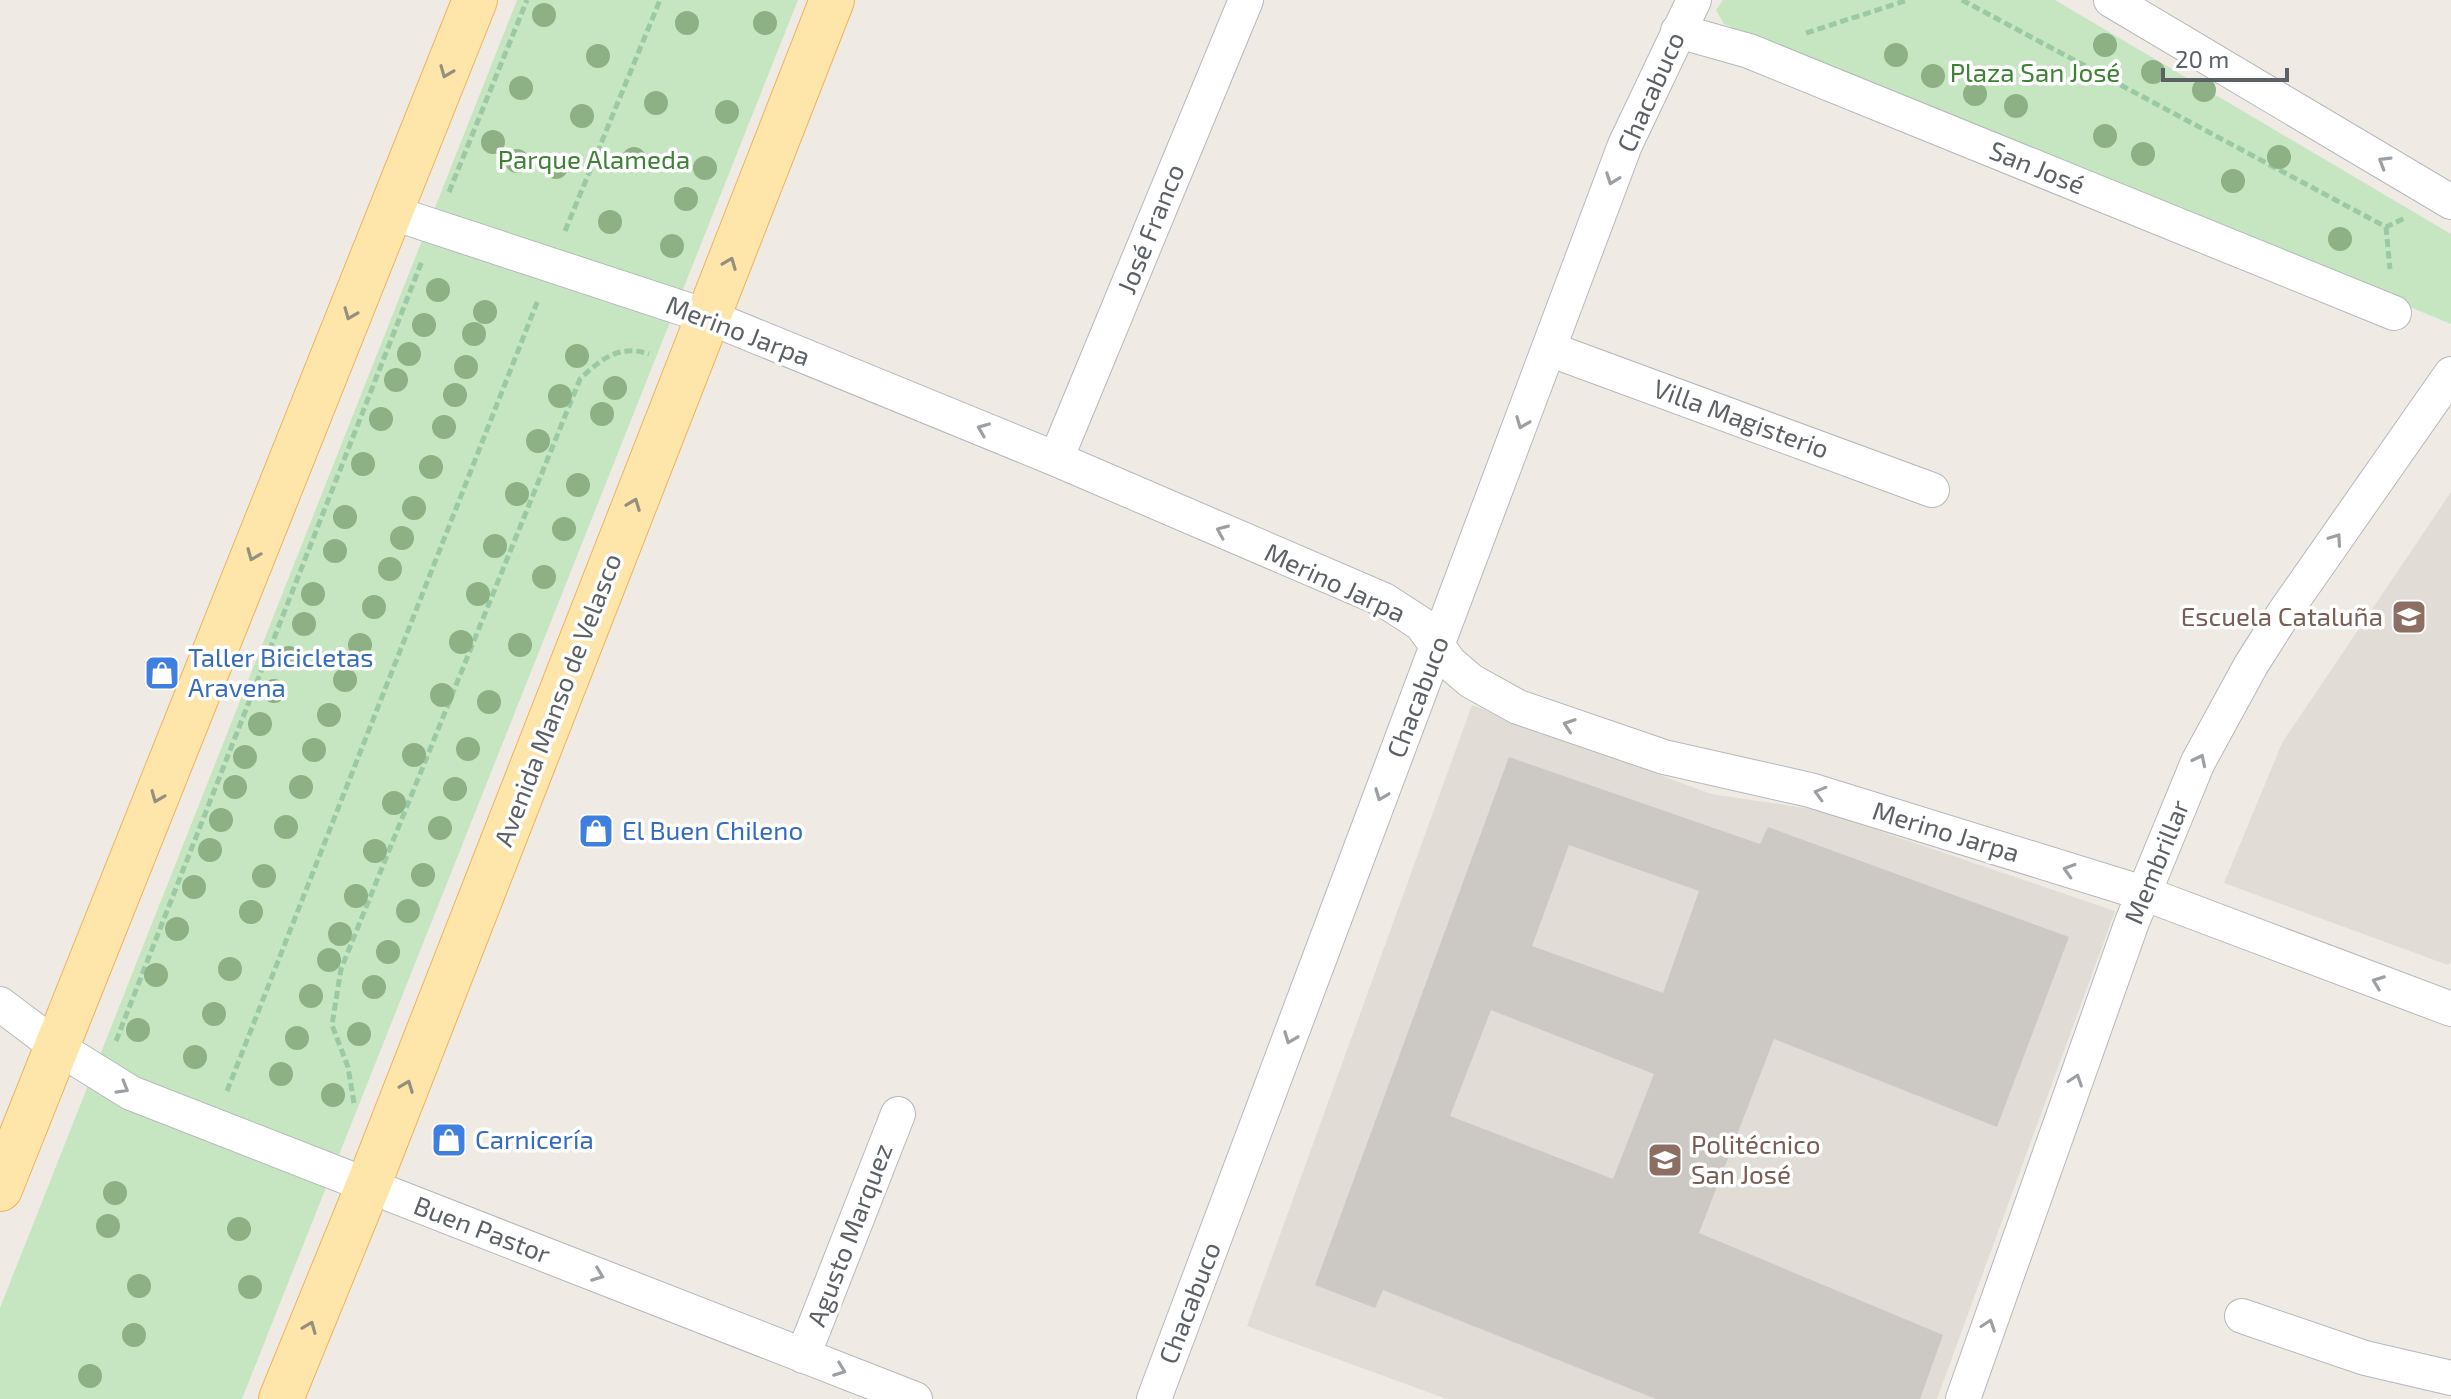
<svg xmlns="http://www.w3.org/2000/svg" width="2451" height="1399" font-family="'Exo 2',sans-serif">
<rect width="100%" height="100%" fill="#efebe4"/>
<path fill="#e1dcd5" d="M2451 492V961L2448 965 2224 883 2282 743Z
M1472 705 1711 794 1818 810 2115 911 1937 1399H1447L1247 1326Z"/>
<path fill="#c6e6c1" d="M517 0H798L242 1399H0V1308Z
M1723 0H2055L2451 234V324L1724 24 1716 10Z"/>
<path fill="#ccc8c4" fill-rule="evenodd" d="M1509 757 1760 844 1768 827 2069 937 1997 1127 1774 1039 1699 1233 1943 1335 1920 1399H1656L1383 1290 1375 1308 1315 1285ZM1569 845 1699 891 1663 993 1532 946ZM1491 1010 1654 1074 1613 1179 1450 1116Z"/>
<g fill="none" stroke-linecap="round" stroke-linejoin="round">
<defs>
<path id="minor" d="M2111 0 2451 202
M1678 31 1749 51 2394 313
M390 212 709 317 1056 459 1384 600 1421 624 1450 663 1471 681 1518 707 1664 757 1810 790 2143 893 2451 1009
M1549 349 1932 490
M1056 459 1246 0
M0 1004 57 1047 131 1093 915 1399
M2242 1316 2365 1358 2451 1378
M803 1356 898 1114
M1154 1399 1625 145 1694 0
M1963 1399 2132 922 2198 762 2251 665 2284 613 2451 374"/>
<path id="primary" d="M0 1189 475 0
M281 1399 368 1186 832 0"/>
</defs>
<use href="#minor" stroke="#b5b8bb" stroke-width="36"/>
<use href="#primary" stroke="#efb25c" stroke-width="46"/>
<path stroke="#9bc9a3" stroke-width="5" stroke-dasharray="8 4" stroke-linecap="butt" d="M1962 0 2386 227 2405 218
M1806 33 1908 0
M449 192 527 0
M2386 227 2390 269
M565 231 660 0
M116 1041 422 261
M227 1091 538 300
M354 1103 348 1067 332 1025 341 969 580 379C601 359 619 344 649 354"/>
<use href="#minor" stroke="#fff" stroke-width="34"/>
<use href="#primary" stroke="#fee5aa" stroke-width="44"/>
</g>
<g fill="#8db184">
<circle cx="544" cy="15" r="12"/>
<circle cx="687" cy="23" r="12"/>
<circle cx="765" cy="23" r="12"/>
<circle cx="2105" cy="45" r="12"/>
<circle cx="1896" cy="55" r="12"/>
<circle cx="598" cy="56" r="12"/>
<circle cx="2153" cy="72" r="12"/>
<circle cx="1933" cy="76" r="12"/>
<circle cx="521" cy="88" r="12"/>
<circle cx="2204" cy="90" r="12"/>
<circle cx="1975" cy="94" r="12"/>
<circle cx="656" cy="103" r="12"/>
<circle cx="2016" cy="106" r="12"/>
<circle cx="727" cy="112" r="12"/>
<circle cx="582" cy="116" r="12"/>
<circle cx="2105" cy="136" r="12"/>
<circle cx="493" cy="142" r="12"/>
<circle cx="2143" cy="154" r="12"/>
<circle cx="2279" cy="157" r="12"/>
<circle cx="634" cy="159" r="12"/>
<circle cx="517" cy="161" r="12"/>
<circle cx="556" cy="167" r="12"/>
<circle cx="705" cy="168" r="12"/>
<circle cx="2233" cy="181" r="12"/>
<circle cx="686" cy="199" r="12"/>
<circle cx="610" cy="222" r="12"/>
<circle cx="2340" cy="239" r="12"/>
<circle cx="672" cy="246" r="12"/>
<circle cx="438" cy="290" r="12"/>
<circle cx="485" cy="312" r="12"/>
<circle cx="424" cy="325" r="12"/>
<circle cx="474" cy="334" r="12"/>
<circle cx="409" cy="354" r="12"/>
<circle cx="577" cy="356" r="12"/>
<circle cx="466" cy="367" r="12"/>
<circle cx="396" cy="380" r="12"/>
<circle cx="615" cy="388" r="12"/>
<circle cx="455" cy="395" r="12"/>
<circle cx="560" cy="396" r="12"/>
<circle cx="602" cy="414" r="12"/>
<circle cx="381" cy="419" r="12"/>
<circle cx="444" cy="427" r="12"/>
<circle cx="538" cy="441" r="12"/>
<circle cx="363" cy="464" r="12"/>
<circle cx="431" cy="467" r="12"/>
<circle cx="578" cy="485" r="12"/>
<circle cx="517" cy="494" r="12"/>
<circle cx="414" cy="508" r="12"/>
<circle cx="345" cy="517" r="12"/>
<circle cx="564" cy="529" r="12"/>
<circle cx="402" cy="538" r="12"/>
<circle cx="495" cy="546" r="12"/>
<circle cx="335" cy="551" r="12"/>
<circle cx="390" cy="569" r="12"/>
<circle cx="544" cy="577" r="12"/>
<circle cx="313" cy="594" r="12"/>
<circle cx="478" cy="594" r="12"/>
<circle cx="374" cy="607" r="12"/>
<circle cx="304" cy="624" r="12"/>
<circle cx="461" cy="642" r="12"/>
<circle cx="360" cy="645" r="12"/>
<circle cx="520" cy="645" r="12"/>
<circle cx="289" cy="658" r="12"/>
<circle cx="345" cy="680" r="12"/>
<circle cx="274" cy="691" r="12"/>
<circle cx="442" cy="695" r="12"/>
<circle cx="489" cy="702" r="12"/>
<circle cx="329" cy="715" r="12"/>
<circle cx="260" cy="724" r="12"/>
<circle cx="468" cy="749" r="12"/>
<circle cx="314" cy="750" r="12"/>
<circle cx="414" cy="755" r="12"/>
<circle cx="245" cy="757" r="12"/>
<circle cx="235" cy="787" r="12"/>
<circle cx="301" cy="787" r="12"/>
<circle cx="455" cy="789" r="12"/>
<circle cx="394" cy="803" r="12"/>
<circle cx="221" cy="820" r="12"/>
<circle cx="286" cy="827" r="12"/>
<circle cx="440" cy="828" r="12"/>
<circle cx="210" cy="850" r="12"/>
<circle cx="375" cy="851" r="12"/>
<circle cx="423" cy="875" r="12"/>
<circle cx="264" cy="876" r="12"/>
<circle cx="194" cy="887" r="12"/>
<circle cx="356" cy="896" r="12"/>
<circle cx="408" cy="911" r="12"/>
<circle cx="251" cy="912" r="12"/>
<circle cx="177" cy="929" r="12"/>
<circle cx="340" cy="934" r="12"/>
<circle cx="388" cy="952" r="12"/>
<circle cx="329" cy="960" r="12"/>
<circle cx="230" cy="969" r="12"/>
<circle cx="156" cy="975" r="12"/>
<circle cx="374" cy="987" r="12"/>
<circle cx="311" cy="996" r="12"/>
<circle cx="214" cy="1014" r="12"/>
<circle cx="138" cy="1030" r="12"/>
<circle cx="359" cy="1034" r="12"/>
<circle cx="297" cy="1038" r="12"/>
<circle cx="195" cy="1057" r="12"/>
<circle cx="281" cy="1074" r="12"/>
<circle cx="333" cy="1095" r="12"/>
<circle cx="115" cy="1193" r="12"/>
<circle cx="108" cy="1226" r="12"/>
<circle cx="239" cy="1229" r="12"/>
<circle cx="139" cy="1286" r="12"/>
<circle cx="250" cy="1287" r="12"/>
<circle cx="134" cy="1335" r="12"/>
<circle cx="90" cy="1376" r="12"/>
</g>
<defs><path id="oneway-chevron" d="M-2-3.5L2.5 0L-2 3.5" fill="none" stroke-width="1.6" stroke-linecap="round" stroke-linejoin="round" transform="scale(2)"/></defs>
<g stroke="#958f7d">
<use href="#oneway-chevron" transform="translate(446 72) rotate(112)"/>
<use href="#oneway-chevron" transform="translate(730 263) rotate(-69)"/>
<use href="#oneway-chevron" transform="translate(350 314) rotate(112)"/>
<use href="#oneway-chevron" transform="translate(634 504) rotate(-69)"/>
<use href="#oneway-chevron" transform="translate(253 555) rotate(112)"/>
<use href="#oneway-chevron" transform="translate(157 797) rotate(112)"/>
<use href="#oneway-chevron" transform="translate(407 1086) rotate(-69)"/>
<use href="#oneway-chevron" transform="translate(310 1327) rotate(-68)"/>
</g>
<g stroke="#9da0a3">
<use href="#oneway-chevron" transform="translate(2384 162) rotate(-149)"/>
<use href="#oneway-chevron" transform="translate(1612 179) rotate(110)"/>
<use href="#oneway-chevron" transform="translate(1522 423) rotate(111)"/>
<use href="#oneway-chevron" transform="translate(983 429) rotate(-158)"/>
<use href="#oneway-chevron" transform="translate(1222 531) rotate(-157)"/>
<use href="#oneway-chevron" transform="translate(2336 539) rotate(-55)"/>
<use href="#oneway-chevron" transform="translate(1569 725) rotate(-161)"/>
<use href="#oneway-chevron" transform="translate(2200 760) rotate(-64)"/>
<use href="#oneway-chevron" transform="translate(1820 793) rotate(-164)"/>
<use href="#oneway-chevron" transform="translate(1381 795) rotate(111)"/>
<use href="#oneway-chevron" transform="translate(2069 870) rotate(-163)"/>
<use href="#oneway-chevron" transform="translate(2378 982) rotate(-159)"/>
<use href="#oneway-chevron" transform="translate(1290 1038) rotate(111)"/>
<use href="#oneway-chevron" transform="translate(2076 1080) rotate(-71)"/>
<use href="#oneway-chevron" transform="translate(123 1088) rotate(30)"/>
<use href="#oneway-chevron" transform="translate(598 1275) rotate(21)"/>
<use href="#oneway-chevron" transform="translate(1989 1325) rotate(-71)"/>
<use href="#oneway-chevron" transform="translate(840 1370) rotate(21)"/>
</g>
<defs>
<symbol id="school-square" viewBox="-11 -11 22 22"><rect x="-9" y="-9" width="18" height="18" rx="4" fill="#8d6e63" stroke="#fff"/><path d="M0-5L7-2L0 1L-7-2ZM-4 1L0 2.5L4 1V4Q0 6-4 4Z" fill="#fff"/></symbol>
<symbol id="shop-square" viewBox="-11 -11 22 22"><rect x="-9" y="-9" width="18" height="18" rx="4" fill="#3f7fe0" stroke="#fff"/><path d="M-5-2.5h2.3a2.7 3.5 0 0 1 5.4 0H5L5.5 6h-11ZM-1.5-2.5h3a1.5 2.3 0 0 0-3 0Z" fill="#fff"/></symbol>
</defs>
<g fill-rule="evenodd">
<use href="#school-square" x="2389" y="597" width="40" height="40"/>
<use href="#shop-square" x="142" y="653" width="40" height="40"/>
<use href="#shop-square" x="576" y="811" width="40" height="40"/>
<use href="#shop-square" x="429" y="1120" width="40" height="40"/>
<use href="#school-square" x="1645" y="1140" width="40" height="40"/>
</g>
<g text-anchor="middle" stroke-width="7" stroke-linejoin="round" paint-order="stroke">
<g font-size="26" fill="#3d8235" stroke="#fff">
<text x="2035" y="82">Plaza San José</text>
<text x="594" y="169">Parque Alameda</text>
</g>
<g font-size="26" fill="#5c6165" stroke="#fff">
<text transform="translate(1651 92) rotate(-66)" y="9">Chacabuco</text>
<text transform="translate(2037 168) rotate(22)" y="9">San José</text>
<text transform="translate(1151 229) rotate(-68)" y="9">José Franco</text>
<text transform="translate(738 331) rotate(21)" y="9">Merino Jarpa</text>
<text transform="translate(1741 419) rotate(20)" y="9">Villa Magisterio</text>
<text transform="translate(1335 583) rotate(25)" y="9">Merino Jarpa</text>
<text transform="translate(1418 697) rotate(-69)" y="9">Chacabuco</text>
<text transform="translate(558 700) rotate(-69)" y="9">Avenida Manso de Velasco</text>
<text transform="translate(1946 832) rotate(17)" y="9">Merino Jarpa</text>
<text transform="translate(2157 862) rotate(-68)" y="9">Membrillar</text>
<text transform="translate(482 1230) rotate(21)" y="9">Buen Pastor</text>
<text transform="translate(850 1235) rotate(-69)" y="9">Agusto Marquez</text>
<text transform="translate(1190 1303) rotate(-69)" y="9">Chacabuco</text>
</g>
<g font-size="26" fill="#785e54" stroke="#fff" text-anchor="end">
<text x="2383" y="626">Escuela Cataluña</text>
<text x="1691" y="1154" text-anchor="start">Politécnico<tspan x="1691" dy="30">San José</tspan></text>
</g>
<g font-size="26" fill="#366cbe" stroke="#fff" text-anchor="start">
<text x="188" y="667">Taller Bicicletas<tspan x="188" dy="30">Aravena</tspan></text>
<text x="622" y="840">El Buen Chileno</text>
<text x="475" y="1149">Carnicería</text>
</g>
</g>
<path d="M2163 68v12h124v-12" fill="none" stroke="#5c6165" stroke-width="4"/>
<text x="2175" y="68" font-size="24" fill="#5c6165" stroke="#ffffff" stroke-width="6" paint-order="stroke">20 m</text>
</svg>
